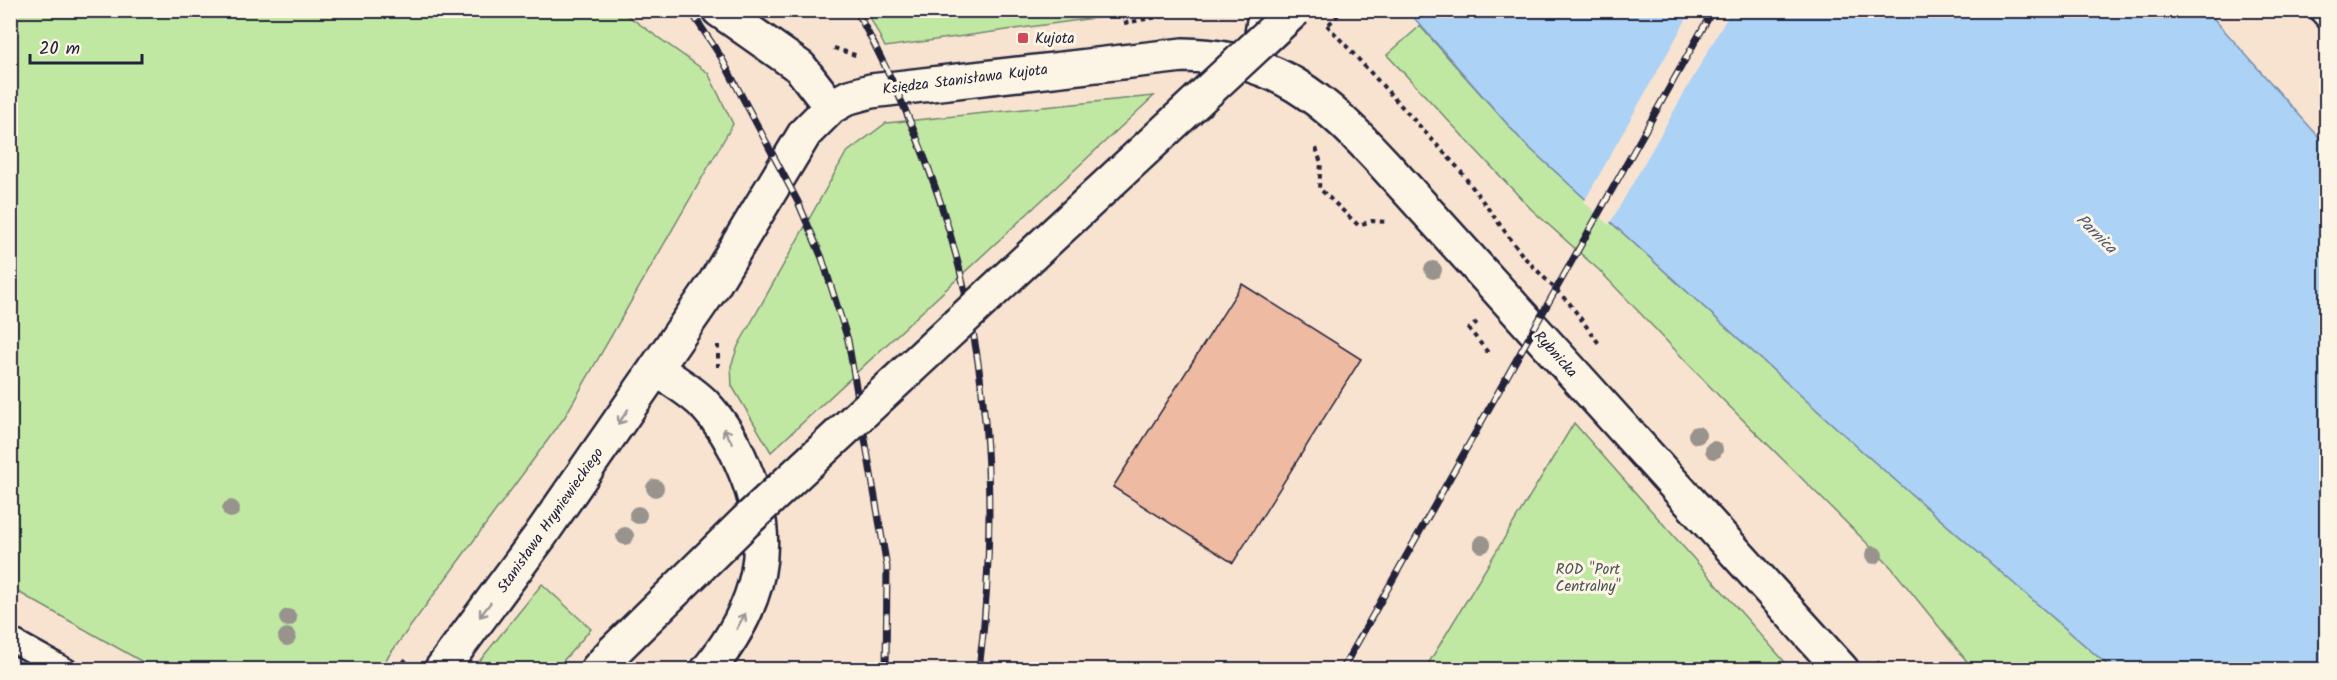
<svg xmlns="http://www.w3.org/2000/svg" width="2337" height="680" font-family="Kalam,sans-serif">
<rect width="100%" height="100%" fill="#f8e3d1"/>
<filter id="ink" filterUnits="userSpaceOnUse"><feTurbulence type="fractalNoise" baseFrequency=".0167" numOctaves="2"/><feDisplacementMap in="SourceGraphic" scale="12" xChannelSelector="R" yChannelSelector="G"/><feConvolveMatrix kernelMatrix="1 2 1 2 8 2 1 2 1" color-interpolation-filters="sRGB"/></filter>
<g filter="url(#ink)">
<path fill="#c1e8a3" stroke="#72856f" stroke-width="1.5" d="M11 10 621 11 708 73 733 124 564 418 379 669H155L11 588Z
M867 11H1145L885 47Z
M1420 26 1524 143 1863 452 2112 669H1973L1891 567 1719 396 1600 271 1531 209 1387 55Z
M1154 96 771 452 732 386 731 366 738 346 846 153 886 123Z
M1574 423 1791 669H1425Z
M542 584 591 629 556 669H473Z"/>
<path fill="#acd2f5" stroke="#758cab" stroke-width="1.5" d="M1408 11H2207L2326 145V669H2112L1863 452 1524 143Z"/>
<path fill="#f8e3d1" d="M1691 11H1731L1609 225 1584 202Z"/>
<path fill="#eebaa1" stroke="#22223b" stroke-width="1.5" d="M1242 284 1361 359 1233 563 1113 487Z"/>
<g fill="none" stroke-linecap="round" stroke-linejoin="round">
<defs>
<path id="service" d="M2320 10 2326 17
M1254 51 1260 10
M10 639 66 670"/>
<path id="minor" d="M719 10 800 67 831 107
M656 369C672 380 690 390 704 404 721 422 734 443 743 466 777 543 760 606 708 670
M441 670 540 536 713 286 805 133 831 107 849 97 871 91 1183 55C1276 56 1324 99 1384 164L1842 670"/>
<path id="primary" d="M597 670 614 651"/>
</defs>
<use href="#service" stroke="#22223b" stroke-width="27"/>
<use href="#minor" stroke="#22223b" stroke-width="38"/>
<use href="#primary" stroke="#22223b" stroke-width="38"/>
<path stroke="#22223b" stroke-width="4" stroke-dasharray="4.5 4.5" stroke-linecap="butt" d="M675 10 684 17
M1124 23 1198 10
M1327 25 1459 169 1523 256 1570 304 1600 345
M834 48 858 56
M1316 148 1321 163 1319 188 1358 225 1372 221 1388 222
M1477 322 1469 329 1490 355
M718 345V367
M1877 662 1885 670
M398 670 406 659"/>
<use href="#service" stroke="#fcf5e5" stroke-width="22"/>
<use href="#minor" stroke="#fcf5e5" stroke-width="33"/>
<use href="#primary" stroke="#fcf5e5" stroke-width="33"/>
<defs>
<path id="rail" d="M690 10 721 57 798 202 822 258 848 340 887 567 886 670
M857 12C973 222 1009 431 979 670
M1342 670 1713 10"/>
</defs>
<use href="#rail" stroke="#22223b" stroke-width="7"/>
<use href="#rail" stroke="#fcf5e5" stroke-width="4.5" stroke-dasharray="14" stroke-linecap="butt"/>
<defs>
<path id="primary-bridge" d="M614 651 745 522 1295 10"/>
</defs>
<use href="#primary-bridge" stroke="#22223b" stroke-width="38" stroke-linecap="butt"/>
<path stroke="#22223b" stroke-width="4" stroke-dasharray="4.5 4.5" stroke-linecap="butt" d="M1329 24 1343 10"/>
<use href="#primary-bridge" stroke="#fcf5e5" stroke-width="33"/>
</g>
<g fill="#98948d">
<circle cx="1433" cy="270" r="9"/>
<circle cx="1697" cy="435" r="9"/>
<circle cx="1714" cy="450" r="9"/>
<circle cx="655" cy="488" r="9"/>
<circle cx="231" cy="509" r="9"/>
<circle cx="638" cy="515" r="9"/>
<circle cx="625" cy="536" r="9"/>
<circle cx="1482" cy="544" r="9"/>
<circle cx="1874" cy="555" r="9"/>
<circle cx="288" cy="618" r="9"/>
<circle cx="287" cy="637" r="9"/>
</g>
<defs><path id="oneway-shaft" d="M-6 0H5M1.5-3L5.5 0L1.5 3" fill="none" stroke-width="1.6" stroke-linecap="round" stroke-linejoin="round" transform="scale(1.5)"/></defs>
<g stroke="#9a9698">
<use href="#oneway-shaft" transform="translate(623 417) rotate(124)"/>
<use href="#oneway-shaft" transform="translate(728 436) rotate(-121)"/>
<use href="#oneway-shaft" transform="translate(485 610) rotate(127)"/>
<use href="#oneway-shaft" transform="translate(741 621) rotate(-61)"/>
</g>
</g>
<rect fill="#d1495b" stroke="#fcf5e5" stroke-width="2" x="1017" y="32" width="12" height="12" rx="3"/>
<g text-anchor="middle" stroke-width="6" stroke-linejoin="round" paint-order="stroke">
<g font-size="15" fill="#22223b" stroke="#fcf5e5" text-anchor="start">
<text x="1035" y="43">Kujota</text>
</g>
<g font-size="15" fill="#22223b" stroke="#fcf5e5">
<text transform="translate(965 79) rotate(-7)" y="5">Księdza Stanisława Kujota</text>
<text transform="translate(1556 354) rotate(48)" y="5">Rybnicka</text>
<text transform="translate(550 520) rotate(-55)" y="5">Stanisława Hryniewieckiego</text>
</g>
<g font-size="15" fill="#4a5455" stroke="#fcf5e5">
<text x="1588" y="574">ROD "Port<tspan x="1588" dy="17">Centralny"</tspan></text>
</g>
<g font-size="16" font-style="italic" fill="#4b5773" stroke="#fcf5e5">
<text transform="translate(2097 233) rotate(44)" y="6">Parnica</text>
</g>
</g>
<rect width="2337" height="680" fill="none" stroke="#fcf5e5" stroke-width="36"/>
<rect x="18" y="18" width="2301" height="644" fill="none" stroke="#22223b" stroke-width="2" filter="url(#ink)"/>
<path d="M30 54v9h112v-9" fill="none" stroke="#22223b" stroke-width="3"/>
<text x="39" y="54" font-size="18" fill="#22223b" stroke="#fcf5e5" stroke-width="4.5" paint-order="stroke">20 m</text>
</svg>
